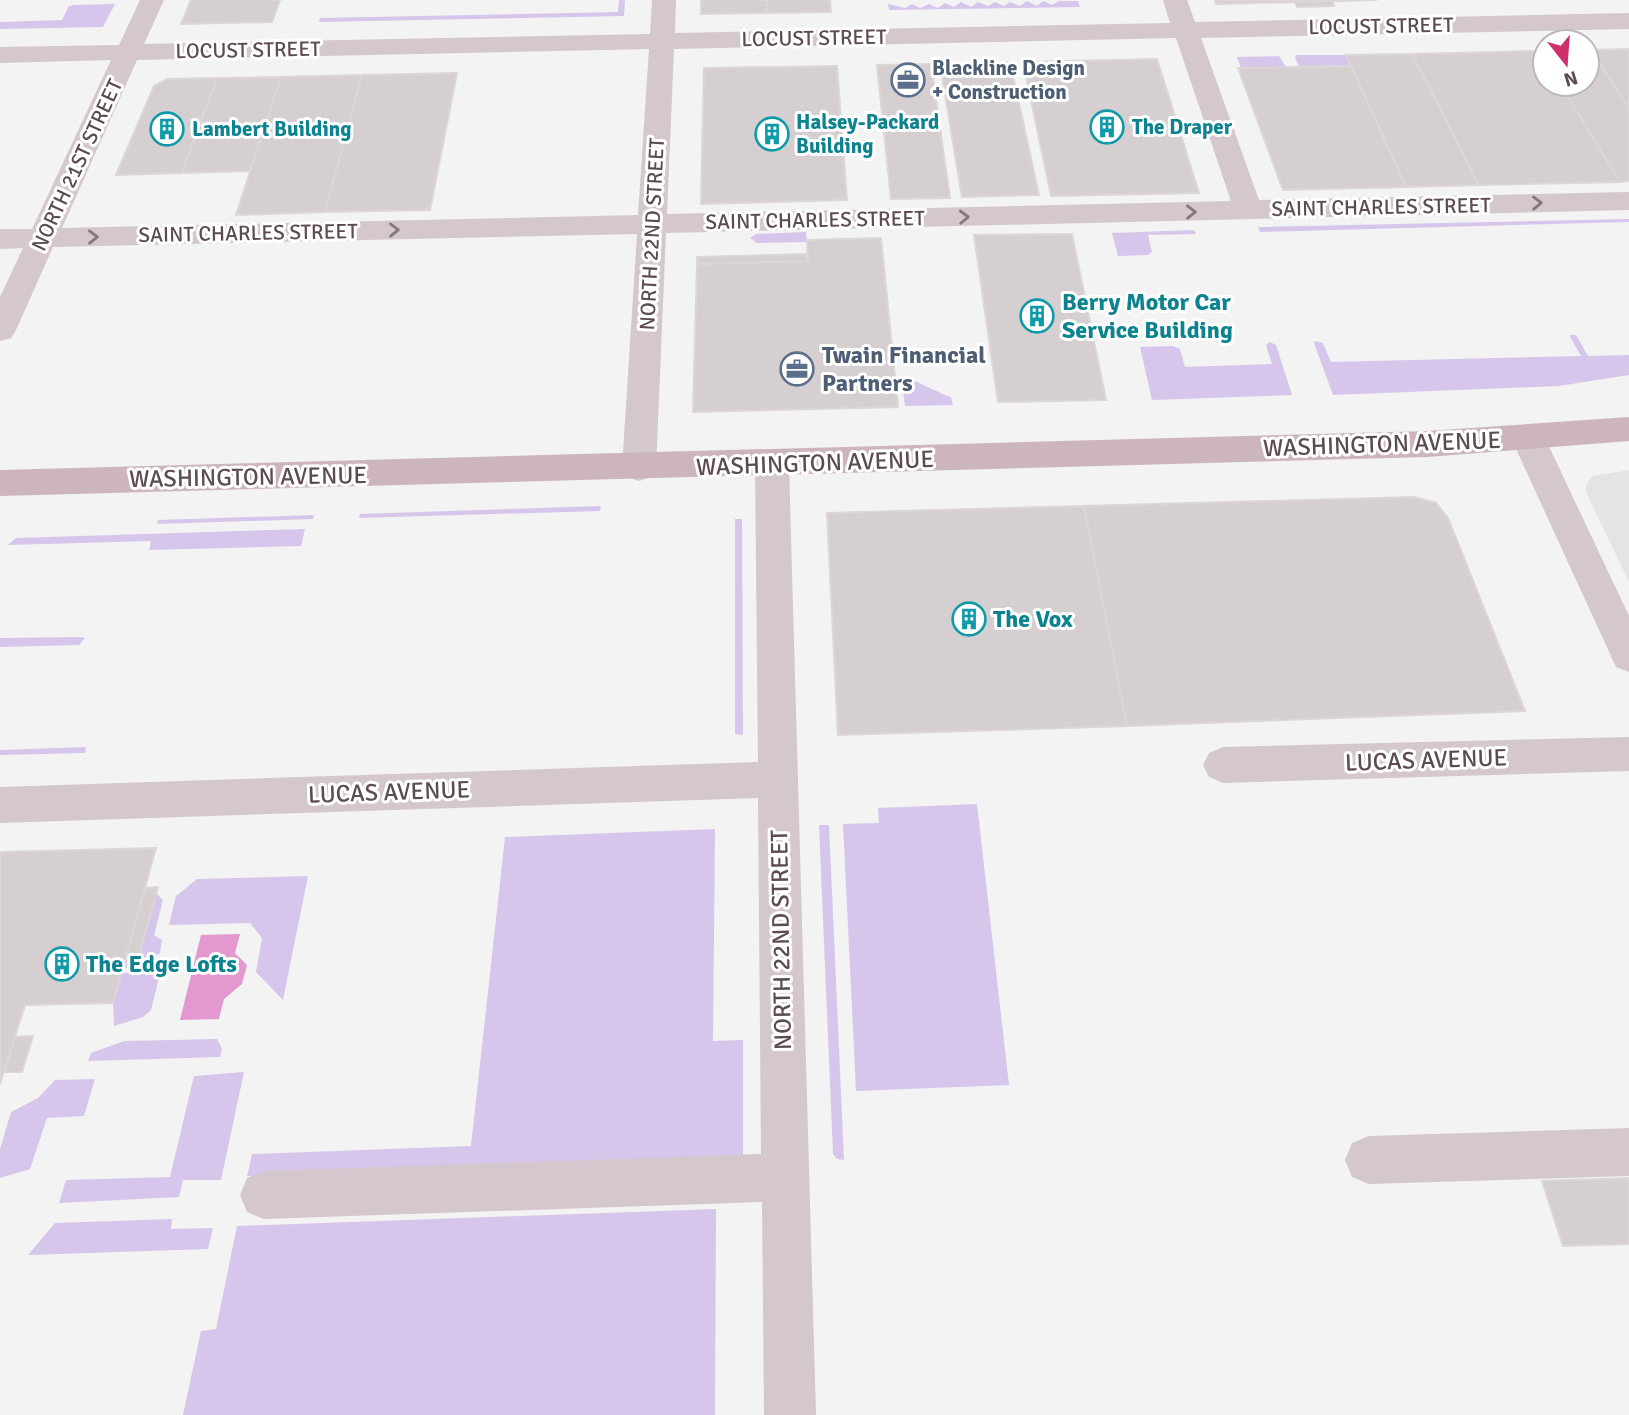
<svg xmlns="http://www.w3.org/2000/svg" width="1629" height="1415" font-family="Signika,sans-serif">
<rect width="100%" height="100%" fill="#f2f3f2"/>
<path fill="#e3e4e3" d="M1629 470V582L1586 492V485L1592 476Z"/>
<path fill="#d6c6eb" d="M619 0H625L624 16 319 22 320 18 618 12Z
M1027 1 1037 6 1043 1 1052 5 1059 1H1078L1080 7 889 10 888 4 905 8 912 4 920 8 929 4 938 8 945 3 954 7 961 2 971 7 978 2 988 6 995 2 1004 6 1010 2 1020 6Z
M115 4 103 27 0 29V22L62 20 69 6 74 5Z
M1297 55H1346L1351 66 1299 67 1295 57Z
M1279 56 1286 67 1241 68 1237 57Z
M1629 219V222L1260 232 1258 227Z
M1194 230 1196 234 1148 235 1152 252 1148 255 1118 256 1112 233Z
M806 232 807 242 757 243 750 238 756 234Z
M1569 335H1576L1588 356 1629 355V375L1559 386 1333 395 1314 343 1315 341 1323 343 1331 362 1581 356Z
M1270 342 1276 345 1292 395 1152 400 1140 347 1173 346 1180 349 1185 367 1272 364 1266 345Z
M901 378C915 378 936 393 951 397L953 405 905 406Z
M601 506 600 511 359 518 360 514Z
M314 515 313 519 157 524 158 520Z
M735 519H742L743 735 735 734Z
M305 529 301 546 149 550 151 541 8 545 16 538Z
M80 637 85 638 79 645 0 647V638Z
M86 747 85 753 0 755V750Z
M977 804 1009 1085 856 1091 843 824 879 823 878 808Z
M819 825H829L844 1160 837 1159 833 1154Z
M715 829 713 1041 743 1040V1157L247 1176 252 1154 471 1146 505 837Z
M308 876 283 1000 256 972 262 938 250 923 169 925 176 896 197 879Z
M156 893 163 900 154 935 162 940 160 953 136 968H122L125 959 138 958Z
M164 957 151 1010 143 1017 114 1026 113 1003 121 973 138 972Z
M217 1039 222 1049 220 1057 88 1061 91 1053 124 1041Z
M244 1072 221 1180H183L179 1197 59 1203 66 1180 170 1177 194 1076Z
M95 1079 84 1116 47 1118 30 1169 0 1178V1149L11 1112 38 1098 55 1080Z
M716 1209 715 1415H183L201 1331 216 1329 237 1226Z
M172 1219 171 1229 213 1228 208 1249 28 1255 55 1223Z"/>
<path fill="#e398d0" d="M240 934 235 953 247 965 242 984 224 999 219 1019 180 1020 201 935Z"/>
<path fill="#d5cfd1" stroke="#dcd6d7" stroke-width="2" d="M191 0H280L272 22 181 24Z
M701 0H767V13L701 14Z
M767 0H830L831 12 767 13Z
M1215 0H1377L1216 4Z
M1332 1 1334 6 1297 7 1295 2Z
M1629 49V108L1591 50Z
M1587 50H1591L1629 108V181L1620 182 1560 84H1587Z
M1540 51 1545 59V84H1560L1620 182 1479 185 1412 54Z
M1412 54 1479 185 1406 187 1346 55Z
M1157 59 1199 193 1051 196 1023 62Z
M1010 62 1039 195 962 197 940 64Z
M931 64 950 198 891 199 877 65Z
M837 66 847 200 701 204 704 68Z
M1351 66 1406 187 1283 190 1238 68Z
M457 73 430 210 325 212 362 75Z
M362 75 325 212 236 215 281 77Z
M281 77 250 171 182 173 217 78Z
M217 78 182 173 116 175 154 86 167 79Z
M1072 234 1106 400 998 402 974 235Z
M881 238 898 407 693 412 697 264 808 261 807 240Z
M807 254 808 261 697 264V257Z
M1414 497 1436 503 1448 518 1525 711 1127 726 1084 506Z
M1084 506 1127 726 838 735 827 513Z
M156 848 113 1003 25 1005 0 1084V852Z
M158 887 138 959H125L145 888Z
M33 1036 22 1072H4L15 1037Z
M1629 1178V1244L1563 1246 1542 1181Z"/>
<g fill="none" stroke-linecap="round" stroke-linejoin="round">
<path fill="#d4c7cd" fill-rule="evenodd" d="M140 0H164L144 44 650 34 652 0H676L675 33 1170 23 1163 0H1187L1195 22 1629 13V29L1201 38 1259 200 1629 192V210L666 233 656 468 651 477 639 481 627 477 622 468 637 234 53 247 16 330 11 338 0 341V297L23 248 0 249V229H32L111 60 0 63V47L119 45ZM1176 38 1231 201 667 214 674 49ZM649 49 638 215 62 228 137 60Z
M1528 426 1540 429 1545 438 1629 616V672L1616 667 1511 438 1516 429Z
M772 452 784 456 789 465 816 1415H764L762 1202 264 1219 247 1212 240 1195 247 1178 264 1171 761 1154 758 798 0 823V787L758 762 755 465 760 456Z
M1629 737V771L1223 783 1209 777 1203 765 1209 753 1223 747Z
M1629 1128V1176L1369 1184 1352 1177 1345 1160 1352 1143 1369 1136Z"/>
<path fill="#ccb5bf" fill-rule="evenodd" d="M1629 417V441L1427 457 0 496V470L1427 431Z"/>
</g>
<defs><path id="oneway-chevron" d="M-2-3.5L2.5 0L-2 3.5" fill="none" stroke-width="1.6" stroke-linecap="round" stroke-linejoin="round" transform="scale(1.75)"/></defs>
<g stroke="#87767e">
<use href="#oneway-chevron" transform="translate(1537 203) rotate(-1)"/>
<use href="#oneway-chevron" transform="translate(1191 212) rotate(-1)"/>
<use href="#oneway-chevron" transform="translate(964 217) rotate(-2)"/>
<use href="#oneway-chevron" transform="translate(394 230) rotate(-1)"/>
<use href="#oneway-chevron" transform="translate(93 237) rotate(-1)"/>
</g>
<defs>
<symbol id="office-ring" viewBox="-11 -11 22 22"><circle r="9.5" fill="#fff" stroke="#5c6f8a" stroke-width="1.5"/><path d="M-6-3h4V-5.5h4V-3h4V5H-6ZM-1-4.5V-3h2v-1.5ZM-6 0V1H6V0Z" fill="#5c6f8a"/></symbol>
<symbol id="building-ring" viewBox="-11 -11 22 22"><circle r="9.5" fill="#fff" stroke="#0f9aa8" stroke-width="1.5"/><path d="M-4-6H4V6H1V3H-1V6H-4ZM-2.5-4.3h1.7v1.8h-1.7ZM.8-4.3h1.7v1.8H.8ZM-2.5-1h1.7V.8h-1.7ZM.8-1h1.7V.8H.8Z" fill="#0f9aa8"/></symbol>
</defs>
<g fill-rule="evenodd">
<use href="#office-ring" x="889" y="61" width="38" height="38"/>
<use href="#building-ring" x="1088" y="108" width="38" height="38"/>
<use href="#building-ring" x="148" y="110" width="38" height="38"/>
<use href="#building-ring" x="753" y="115" width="38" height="38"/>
<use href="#building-ring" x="1018" y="297" width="38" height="38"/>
<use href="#office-ring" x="778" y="350" width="38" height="38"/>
<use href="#building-ring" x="950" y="600" width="38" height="38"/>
<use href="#building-ring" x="43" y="945" width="38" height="38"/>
</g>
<g text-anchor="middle" stroke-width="6" stroke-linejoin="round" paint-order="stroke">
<g font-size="21" fill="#5d4b54" stroke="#fff">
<text transform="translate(1381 26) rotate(-1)" y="7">LOCUST STREET</text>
<text transform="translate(814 38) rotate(-1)" y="7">LOCUST STREET</text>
<text transform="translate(248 50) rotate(-1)" y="7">LOCUST STREET</text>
<text transform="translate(77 165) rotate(-65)" y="7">NORTH 21ST STREET</text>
<text transform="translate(1381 207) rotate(-1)" y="7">SAINT CHARLES STREET</text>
<text transform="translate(815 220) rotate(-1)" y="7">SAINT CHARLES STREET</text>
<text transform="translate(248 233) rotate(-1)" y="7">SAINT CHARLES STREET</text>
<text transform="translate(652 234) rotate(-87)" y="7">NORTH 22ND STREET</text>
</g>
<g font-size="21" font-weight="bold" fill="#4e5e75" stroke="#fff" text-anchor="start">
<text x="932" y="75">Blackline Design<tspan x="932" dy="24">+ Construction</tspan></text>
</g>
<g font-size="21" font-weight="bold" fill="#0d838f" stroke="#fff" text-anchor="start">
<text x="796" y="129">Halsey-Packard<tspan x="796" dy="24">Building</tspan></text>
<text x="1132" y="134">The Draper</text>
<text x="192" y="136">Lambert Building</text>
</g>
<g font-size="24" font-weight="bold" fill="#0d838f" stroke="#fff" text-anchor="start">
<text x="1062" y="310">Berry Motor Car<tspan x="1062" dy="28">Service Building</tspan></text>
<text x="993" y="627">The Vox</text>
<text x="86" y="972">The Edge Lofts</text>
</g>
<g font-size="24" font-weight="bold" fill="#4e5e75" stroke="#fff" text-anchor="start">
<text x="822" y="363">Twain Financial<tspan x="822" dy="28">Partners</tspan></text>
</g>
<g font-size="24" fill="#5d4b54" stroke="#fff">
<text transform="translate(1382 444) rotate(-2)" y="8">WASHINGTON AVENUE</text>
<text transform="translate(815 463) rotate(-2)" y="8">WASHINGTON AVENUE</text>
<text transform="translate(248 477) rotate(-1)" y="8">WASHINGTON AVENUE</text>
<text transform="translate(1426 760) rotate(-2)" y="8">LUCAS AVENUE</text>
<text transform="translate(389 792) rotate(-2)" y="8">LUCAS AVENUE</text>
<text transform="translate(781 940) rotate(-91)" y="8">NORTH 22ND STREET</text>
</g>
</g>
<g transform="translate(1566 63) rotate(163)"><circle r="33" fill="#ffffff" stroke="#beb7bb" stroke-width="2"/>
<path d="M0-5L12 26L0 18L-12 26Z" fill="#d02f6e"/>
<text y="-10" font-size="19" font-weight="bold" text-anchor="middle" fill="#5d4b54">N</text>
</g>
</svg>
